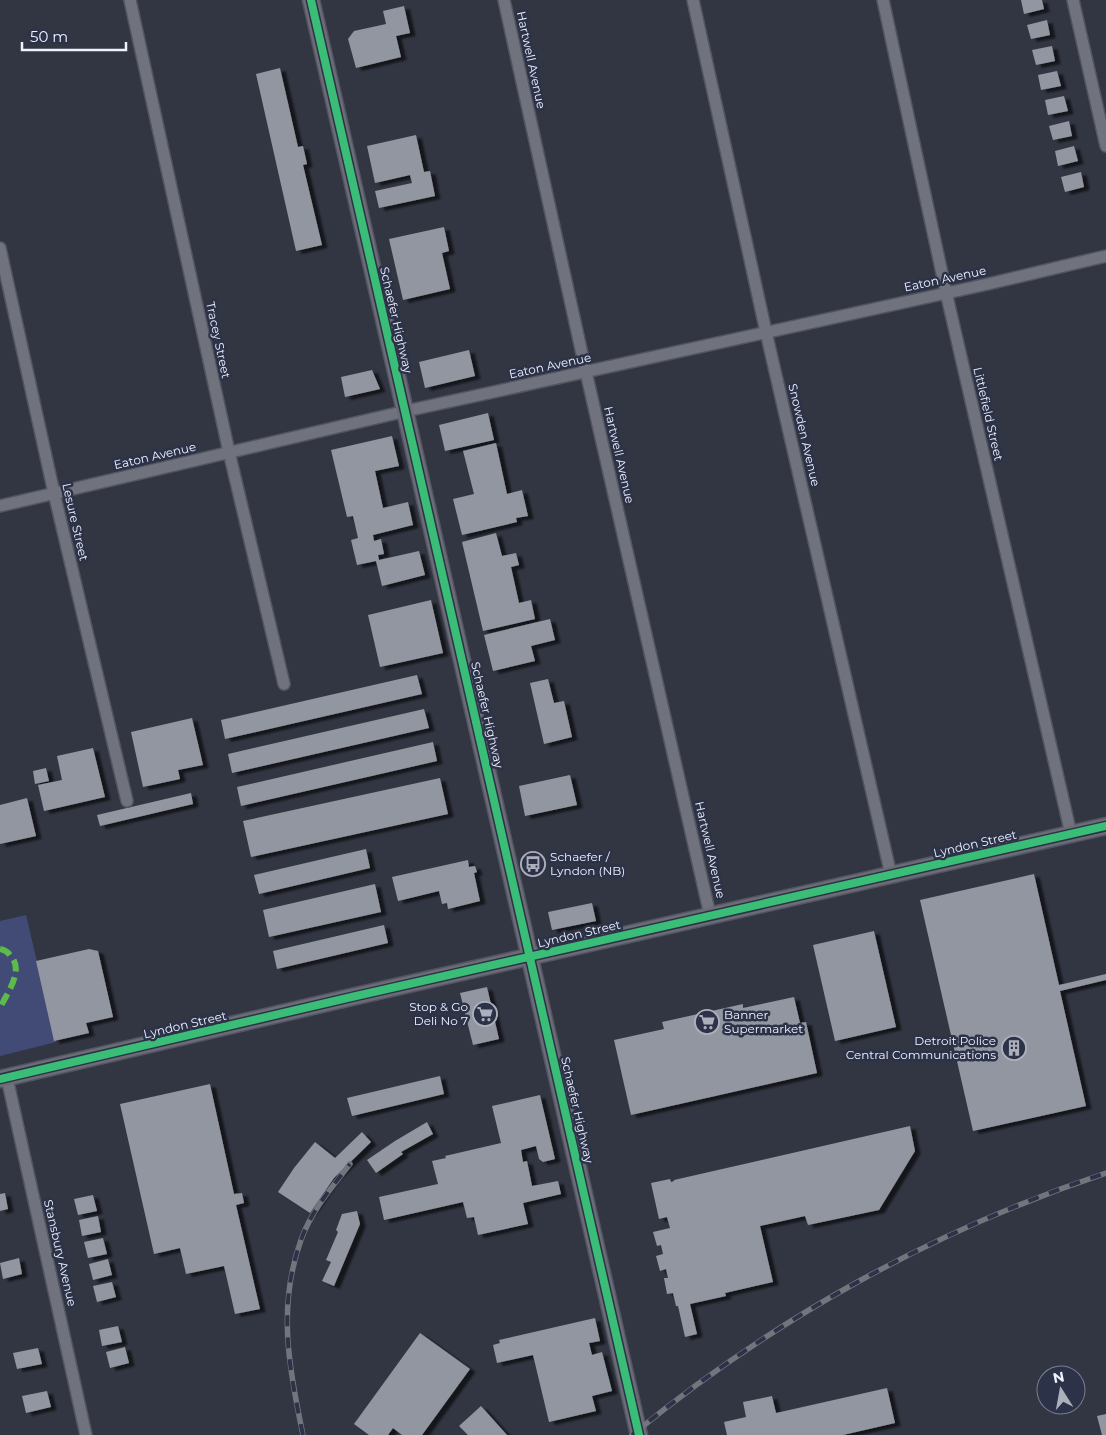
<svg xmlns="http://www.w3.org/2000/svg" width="1106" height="1435" font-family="Montserrat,sans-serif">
<defs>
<filter id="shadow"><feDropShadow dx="5.5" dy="3" stdDeviation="1" flood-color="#0009"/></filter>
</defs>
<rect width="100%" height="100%" fill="#323642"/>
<path fill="#414b76" d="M26 915 56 1042 0 1056V921Z"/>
<path fill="#9296a1" filter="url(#shadow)" d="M1021 0H1042L1044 9 1024 14Z
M404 6 410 33 396 36 401 57 356 68 348 39 354 31 386 24 383 11Z
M1047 20 1050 35 1031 39 1027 25Z
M1052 46 1055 61 1036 65 1032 50Z
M280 68 298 147 303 146 307 164 303 165 322 245 296 251 256 74Z
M1057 71 1061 86 1041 90 1038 75Z
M1064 96 1068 111 1048 115 1045 100Z
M1069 121 1072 136 1053 140 1049 126Z
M416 135 424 172 430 171 435 196 379 208 375 191 412 183 410 175 375 183 367 146Z
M1074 146 1078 161 1058 166 1055 151Z
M1081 172 1084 187 1065 192 1061 177Z
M444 227 449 251 442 253 450 289 403 300 389 239Z
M469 350 475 376 425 388 419 362Z
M372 370 380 389 345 397 341 377Z
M488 413 494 440 445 451 439 425Z
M392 436 399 466 375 471 383 508 408 502 413 525 373 535 374 541 381 539 384 554 378 555 379 560 419 551 425 575 382 586 376 561 357 565 351 540 358 538 353 516 347 517 331 450Z
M496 443 507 494 522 490 528 516 516 518 517 522 462 535 453 499 474 494 463 451Z
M496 533 502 556 516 553 519 565 511 567 519 603 531 600 535 619 483 631 462 542Z
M431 600 443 653 380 667 368 615Z
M550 619 555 640 531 646 535 661 493 671 484 635Z
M417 675 422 694 225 739 221 720Z
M548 679 554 703 564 701 572 737 544 744 530 683Z
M424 709 429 728 232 773 228 754Z
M192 718 203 765 178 770 180 779 143 787 131 732Z
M433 742 437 761 241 806 237 787Z
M93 748 105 797 44 811 38 785 62 780 57 756Z
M46 768 49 781 35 784 33 771Z
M570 775 577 805 525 816 519 786Z
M440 778 448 814 251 857 243 821Z
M191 793 193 804 100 826 97 815Z
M27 798 36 836 0 844V805Z
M366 849 370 868 259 894 254 875Z
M468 860 469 867 475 866 477 872 474 873 480 901 448 909 447 903 442 904 439 891 398 901 392 877Z
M1034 874 1059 985 1106 974V980L1060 991 1086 1106 973 1131 920 900Z
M375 884 381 912 269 937 263 910Z
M592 903 596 921 552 930 548 912Z
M384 925 388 943 277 969 273 951Z
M874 931 896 1027 835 1041 813 945Z
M89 949 98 951 113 1017 86 1023 89 1033 54 1041 36 961Z
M487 987 499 1039 473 1045 460 993Z
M794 997 800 1023 806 1022 817 1073 631 1115 614 1040 664 1029 662 1022 743 1004V1008Z
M440 1076 444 1094 352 1116 347 1098Z
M210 1084 234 1194 242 1193 244 1203 236 1205 260 1309 235 1314 224 1266 186 1274 180 1248 154 1254 120 1104Z
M540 1095 555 1159 543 1162 539 1159 536 1146 521 1150 523 1162 527 1161 532 1186 558 1181 561 1194 523 1203 528 1224 478 1235 474 1217 467 1218 463 1202 384 1220 379 1197 438 1184 432 1161 446 1158 445 1156 501 1143 492 1106Z
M427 1122 433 1134 401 1152 403 1154 376 1173 367 1160 395 1141Z
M910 1126 915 1151 879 1210 808 1225 805 1216 760 1226 773 1282 725 1293 726 1296 690 1304 697 1334 685 1337 678 1306H676L673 1293 667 1294 664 1278H668L666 1269 660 1271 656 1256 663 1254 661 1245 657 1246 653 1232 670 1228 667 1217 659 1219 651 1183 670 1179 671 1182 674 1181V1180Z
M362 1132 371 1142 334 1178 310 1213 278 1192 294 1168 315 1142 335 1158Z
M5 1193 8 1209 0 1211V1194Z
M93 1195 97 1211 78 1215 74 1199Z
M357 1211 360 1224 334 1286 322 1281 331 1262 326 1260 338 1232 336 1230 342 1214Z
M98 1216 101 1232 82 1236 79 1220Z
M103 1238 107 1254 88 1258 84 1242Z
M19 1258 22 1274 3 1279 0 1263Z
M108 1259 112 1275 93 1280 89 1264Z
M112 1282 116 1297 97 1302 93 1286Z
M595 1318 600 1341 589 1343 592 1355 602 1352 612 1391 592 1396 596 1411 549 1422 533 1355 497 1363 493 1345 500 1343 499 1340Z
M118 1326 122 1342 102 1346 99 1330Z
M420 1333 470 1369 422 1435H402L393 1428 388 1435H369L354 1424Z
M125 1347 129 1363 110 1368 106 1352Z
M38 1348 42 1364 17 1369 13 1353Z
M887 1388 895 1423 843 1435H727L724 1422 746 1417 743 1402 772 1396 776 1413Z
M47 1391 51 1407 26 1413 22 1396Z
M481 1406 507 1435H468L459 1426Z
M1106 1414V1435H1102L1097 1416Z"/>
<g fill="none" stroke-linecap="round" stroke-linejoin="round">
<defs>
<path id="street" d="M130 0 229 452 284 684
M504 0 586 372 710 915
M693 0 766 332 891 875
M883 0 946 292 1071 834
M1073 0 1106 146
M0 248 54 493 127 801
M0 506 406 411 988 284 1106 256
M7 1078 86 1435"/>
<path id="secondary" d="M311 0 639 1435
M0 1079 356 996 1106 826"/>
</defs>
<use href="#street" stroke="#525560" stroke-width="14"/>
<use href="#secondary" stroke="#525560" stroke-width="19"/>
<use href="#street" stroke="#70727d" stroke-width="11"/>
<use href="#secondary" stroke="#6b6c75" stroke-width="16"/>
<defs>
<path id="rail" d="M303 1435C289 1369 277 1306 301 1240 311 1211 332 1187 350 1164
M632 1435C772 1320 934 1230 1106 1173"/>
</defs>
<use href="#rail" stroke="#72747e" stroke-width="5.5"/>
<use href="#rail" stroke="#2c3248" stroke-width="4" stroke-dasharray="11" stroke-linecap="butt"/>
<path stroke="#5cbc4b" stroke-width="6" stroke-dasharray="12 6" stroke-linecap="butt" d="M0 949C5 950 7 951 10 955 25 970 7 993 0 1008"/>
<defs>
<path id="cycleway" d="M311 0 639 1435
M0 1079 356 996 1106 826"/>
</defs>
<use href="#cycleway" stroke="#2c3248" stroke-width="11"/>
<use href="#cycleway" stroke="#3abd76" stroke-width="8"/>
</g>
<defs>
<symbol id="bus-ring" viewBox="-11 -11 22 22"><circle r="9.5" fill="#2c3248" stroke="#adb0bc" stroke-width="1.5"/><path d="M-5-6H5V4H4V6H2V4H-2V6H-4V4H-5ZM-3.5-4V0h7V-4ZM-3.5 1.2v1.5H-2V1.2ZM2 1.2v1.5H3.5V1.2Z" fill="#adb0bc"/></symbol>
<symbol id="supermarket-ring" viewBox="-11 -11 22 22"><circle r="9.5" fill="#2c3248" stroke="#adb0bc" stroke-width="1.5"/><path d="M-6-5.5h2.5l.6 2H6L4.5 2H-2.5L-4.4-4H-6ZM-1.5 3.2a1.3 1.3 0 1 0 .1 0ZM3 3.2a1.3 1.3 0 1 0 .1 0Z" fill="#adb0bc"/></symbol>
<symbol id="building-ring" viewBox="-11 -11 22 22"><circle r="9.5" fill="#2c3248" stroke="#adb0bc" stroke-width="1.5"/><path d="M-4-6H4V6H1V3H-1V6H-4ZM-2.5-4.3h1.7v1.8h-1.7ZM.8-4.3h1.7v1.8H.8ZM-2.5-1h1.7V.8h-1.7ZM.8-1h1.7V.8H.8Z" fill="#adb0bc"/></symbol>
</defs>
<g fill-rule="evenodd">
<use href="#bus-ring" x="519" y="850" width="28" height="28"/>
<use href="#supermarket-ring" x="471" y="1000" width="28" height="28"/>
<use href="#supermarket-ring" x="693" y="1008" width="28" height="28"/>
<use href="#building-ring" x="1000" y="1034" width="28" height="28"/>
</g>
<g text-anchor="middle" stroke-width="5" stroke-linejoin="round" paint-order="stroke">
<g font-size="12" fill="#eff2fe" stroke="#2c3248">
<text transform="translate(531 60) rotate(78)" y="4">Hartwell Avenue</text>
<text transform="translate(945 279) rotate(-12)" y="4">Eaton Avenue</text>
<text transform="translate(396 320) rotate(77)" y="4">Schaefer Highway</text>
<text transform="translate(218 340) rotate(78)" y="4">Tracey Street</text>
<text transform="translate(550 366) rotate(-12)" y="4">Eaton Avenue</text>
<text transform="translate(988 414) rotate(77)" y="4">Littlefield Street</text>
<text transform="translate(804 435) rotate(77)" y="4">Snowden Avenue</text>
<text transform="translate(619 455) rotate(77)" y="4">Hartwell Avenue</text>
<text transform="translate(155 456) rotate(-13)" y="4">Eaton Avenue</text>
<text transform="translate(75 522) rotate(77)" y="4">Lesure Street</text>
<text transform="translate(487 715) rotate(77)" y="4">Schaefer Highway</text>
<text transform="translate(975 844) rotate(-13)" y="4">Lyndon Street</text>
<text transform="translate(710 850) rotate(77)" y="4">Hartwell Avenue</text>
<text transform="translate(579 934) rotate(-13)" y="4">Lyndon Street</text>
<text transform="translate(185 1025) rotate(-13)" y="4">Lyndon Street</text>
<text transform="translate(577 1110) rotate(77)" y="4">Schaefer Highway</text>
<text transform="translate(60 1253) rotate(77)" y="4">Stansbury Avenue</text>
</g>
<g font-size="12" fill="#eff2fe" stroke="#2c3248" text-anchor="start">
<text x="550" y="861">Schaefer /<tspan x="550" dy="14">Lyndon (NB)</tspan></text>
<text x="468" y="1011" text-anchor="end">Stop &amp; Go<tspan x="468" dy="14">Deli No 7</tspan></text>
<text x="724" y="1019">Banner<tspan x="724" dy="14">Supermarket</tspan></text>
<text x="996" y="1045" text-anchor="end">Detroit Police<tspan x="996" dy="14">Central Communications</tspan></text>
</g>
</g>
<g transform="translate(1061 1390) rotate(349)"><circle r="24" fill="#2c3248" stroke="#7a7f91"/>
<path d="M0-4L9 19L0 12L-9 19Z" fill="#adb0bc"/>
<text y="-8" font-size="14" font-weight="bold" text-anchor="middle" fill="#eff2fe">N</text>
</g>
<path d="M22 42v8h104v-8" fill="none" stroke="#eff2fe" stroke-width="2.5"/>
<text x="30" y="42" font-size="15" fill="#eff2fe" stroke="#2c3248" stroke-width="4" paint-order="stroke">50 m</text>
</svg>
